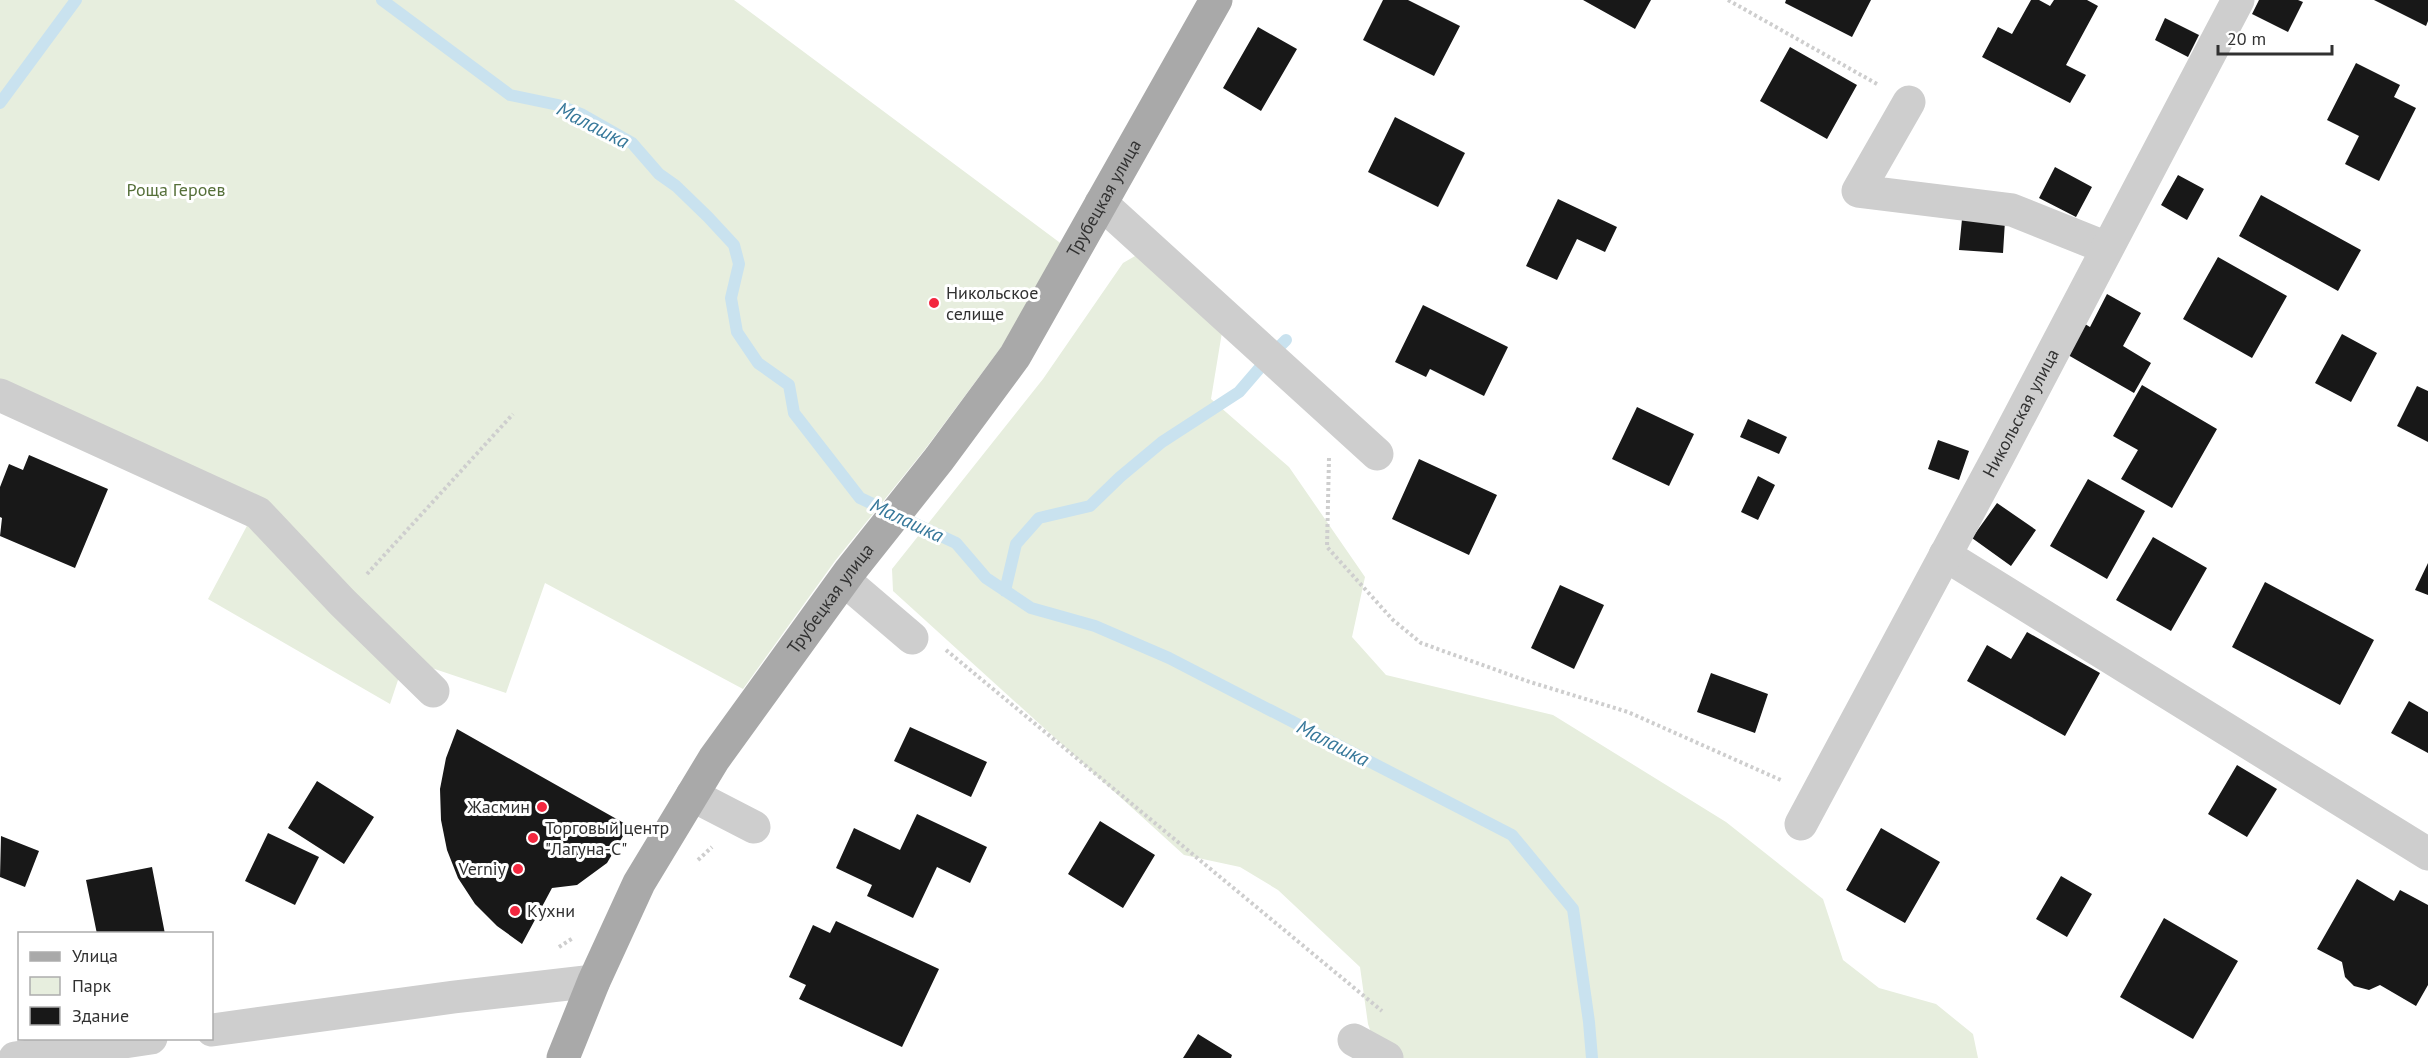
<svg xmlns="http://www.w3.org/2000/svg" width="2428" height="1058" font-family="'PT Sans',sans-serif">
<rect width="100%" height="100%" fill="#fff"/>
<path fill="#e7eede" d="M0 0H734L1063 245 1002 346 926 448 835 561 743 689 545 583 506 693 405 659 390 704 208 599 249 522 0 408Z
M1142 252 1224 320 1211 399 1289 467 1365 577 1352 637 1386 675 1553 715 1726 822 1823 899 1843 960 1879 988 1936 1004 1973 1034 1978 1058H1380L1368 1024 1360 967 1278 890 1240 867 1184 855 893 591 892 569 1043 379 1123 263Z"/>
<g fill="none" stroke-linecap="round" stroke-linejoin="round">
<path stroke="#c9e2ef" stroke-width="12" d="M382 0 510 95 558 105 581 114 632 143 659 174 676 186 708 217 734 245 739 264 731 298 737 332 758 363 789 385 794 413 860 498 956 543 986 578 1031 608 1095 626 1169 658 1512 835 1573 909 1589 1022 1592 1058
M0 103 76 0
M1279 347 1286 340
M1005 591 1016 544 1039 518 1090 506 1120 477 1162 442 1239 392 1264 363"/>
</g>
<path fill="#181818" d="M1383 0H1408L1460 26 1434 76 1363 40Z
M1583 0H1651L1635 29Z
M1786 0H1871L1852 37 1785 3Z
M2031 0H2039L2050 6 2054 0H2087L2098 6 2066 65 2086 75 2070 103 1982 57 1998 27 2012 34Z
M2259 0H2298L2303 2 2288 32 2252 14Z
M2374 0H2428V21L2426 26Z
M2165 18 2199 35 2188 57 2155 40Z
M1258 27 1297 49 1261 111 1223 88Z
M1790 47 1857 85 1827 139 1760 101Z
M2356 63 2400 85 2394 97 2416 108 2379 181 2345 164 2359 136 2327 120Z
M1395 117 1465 153 1438 207 1368 172Z
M2055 167 2092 187 2076 217 2039 198Z
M2178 175 2204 189 2187 220 2161 205Z
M2261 195 2361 250 2338 291 2239 236Z
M1558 199 1617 227 1605 252 1577 239 1557 280 1526 266Z
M1962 219 2005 221 2003 253 1959 250Z
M2218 257 2287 296 2252 358 2183 319Z
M2107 294 2141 313 2123 346 2151 363 2134 393 2068 355 2085 324 2090 327Z
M1423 305 1508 347 1484 396 1430 369 1426 377 1395 362Z
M2342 334 2377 353 2351 402 2315 383Z
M2142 385 2217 429 2172 508 2121 479 2138 450 2113 436Z
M2417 386 2428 391V442L2397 426Z
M1637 407 1694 434 1669 486 1612 459Z
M1748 419 1787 437 1779 454 1740 437Z
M1938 440 1969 451 1959 480 1928 469Z
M29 455 108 489 75 568 0 536 2 518 0 517V487L9 464 23 470Z
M1419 459 1497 495 1469 555 1392 519Z
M1758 476 1775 485 1758 520 1741 512Z
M2088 479 2145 511 2107 579 2050 546Z
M1997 503 2036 530 2011 566 1972 538Z
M2153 537 2207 568 2171 631 2116 600Z
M2428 563V595L2415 590Z
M2265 582 2374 640 2340 705 2232 647Z
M1560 585 1604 605 1574 669 1531 648Z
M2027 632 2100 673 2065 736 1967 681 1987 645 2011 659Z
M1711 673 1768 694 1755 733 1697 712Z
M2409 701 2428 712V753L2391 733Z
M910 727 987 762 971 797 894 761Z
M457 729 629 826 607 863 577 885 552 888 522 944 497 926 475 904 458 878 447 850 441 820 440 789 446 758Z
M2237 765 2277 789 2247 837 2208 814Z
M317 781 374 817 344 864 288 828Z
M917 814 987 847 970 883 937 867 913 918 867 896 872 885 836 868 854 828 900 850Z
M1100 821 1155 855 1123 908 1068 874Z
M1881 828 1940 862 1905 923 1846 890Z
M268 833 319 857 295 905 245 881Z
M1 836 39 851 25 887 0 877Z
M152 867 165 934H97L86 880Z
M2061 876 2092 894 2067 937 2036 919Z
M2357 879 2394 901 2400 890 2428 905V985L2416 1006 2380 985 2369 990 2354 986 2345 977 2342 962 2317 949Z
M2164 918 2238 961 2193 1039 2120 997Z
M836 921 939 969 902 1047 799 999 806 985 789 977 813 925 830 933Z
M1198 1034 1232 1055 1231 1058H1183Z"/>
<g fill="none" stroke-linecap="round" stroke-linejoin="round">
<path stroke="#cecece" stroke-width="4" stroke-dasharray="3 3" stroke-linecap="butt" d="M1728 0 1877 84
M1329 458 1327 547 1393 620 1421 643 1530 682 1628 712 1783 781
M367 574 513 414
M946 650 1382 1011
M698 860 712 847
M559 947 573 938"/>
<g stroke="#cecece" stroke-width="33">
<path d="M1909 102 1858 191 2012 210 2107 248"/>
<path d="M1101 203 1377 454"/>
<path d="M0 395 258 513 342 602 433 691"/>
<path d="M1945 555 2428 854"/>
<path d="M844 580 912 638"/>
<path d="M692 795 754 827"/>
<path id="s1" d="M1801 824 1999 455 2238 0"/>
<path d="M212 1030 454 997 594 981"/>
<path d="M1354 1040 1387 1058"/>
<path d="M15 1058 151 1038"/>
</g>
<path stroke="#a9a9a9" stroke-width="33" id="s2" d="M563 1058 594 981 639 883 714 759 850 571 939 459 1015 356 1216 0"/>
</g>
<g fill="#f3273f" stroke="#fff" stroke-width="2">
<circle cx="934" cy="303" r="6"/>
<circle cx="542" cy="807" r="6"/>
<circle cx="533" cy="838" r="6"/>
<circle cx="518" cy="869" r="6"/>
<circle cx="515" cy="911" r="6"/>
</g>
<g text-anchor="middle" stroke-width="6" stroke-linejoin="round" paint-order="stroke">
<g font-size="18" fill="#56703a" stroke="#fff">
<text x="176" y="196">Роща Героев</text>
</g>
<g font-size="18" fill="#313131" stroke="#fff">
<text dy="6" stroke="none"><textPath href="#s2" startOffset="1020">Трубецкая улица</textPath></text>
<text dy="6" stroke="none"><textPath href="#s1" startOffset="466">Никольская улица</textPath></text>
<text dy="6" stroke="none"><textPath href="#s2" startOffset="534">Трубецкая улица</textPath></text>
</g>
<g font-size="18" fill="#313131" stroke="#fff" text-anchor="start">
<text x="946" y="299">Никольское<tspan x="946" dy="21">селище</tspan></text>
<text x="530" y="813" text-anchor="end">Жасмин</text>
<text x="545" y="834">Торговый центр<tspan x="545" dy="21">"Лагуна-С"</tspan></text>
<text x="506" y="875" text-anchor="end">Verniy</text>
<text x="527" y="917">Кухни</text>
</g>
<g font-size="20" font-style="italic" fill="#37789a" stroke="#fff">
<text transform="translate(593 125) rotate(27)" y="7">Малашка</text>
<text transform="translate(907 520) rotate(25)" y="7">Малашка</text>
<text transform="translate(1333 743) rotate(27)" y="7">Малашка</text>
</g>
</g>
<rect x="18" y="932" width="195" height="108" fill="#ffffff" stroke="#adadad" stroke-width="1.5"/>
<rect x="30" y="952" width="30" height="9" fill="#a9a9a9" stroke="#adadad" stroke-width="1.5"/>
<text x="72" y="962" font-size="18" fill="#313131">Улица</text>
<rect x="30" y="977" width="30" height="18" fill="#e7eede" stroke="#adadad" stroke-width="1.5"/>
<text x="72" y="992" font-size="18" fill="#313131">Парк</text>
<rect x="30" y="1007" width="30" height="18" fill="#181818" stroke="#adadad" stroke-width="1.5"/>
<text x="72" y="1022" font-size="18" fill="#313131">Здание</text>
<path d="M2218 45v9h114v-9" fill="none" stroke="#313131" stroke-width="3"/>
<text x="2227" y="45" font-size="18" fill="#313131" stroke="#ffffff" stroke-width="4.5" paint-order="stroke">20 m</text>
</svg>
